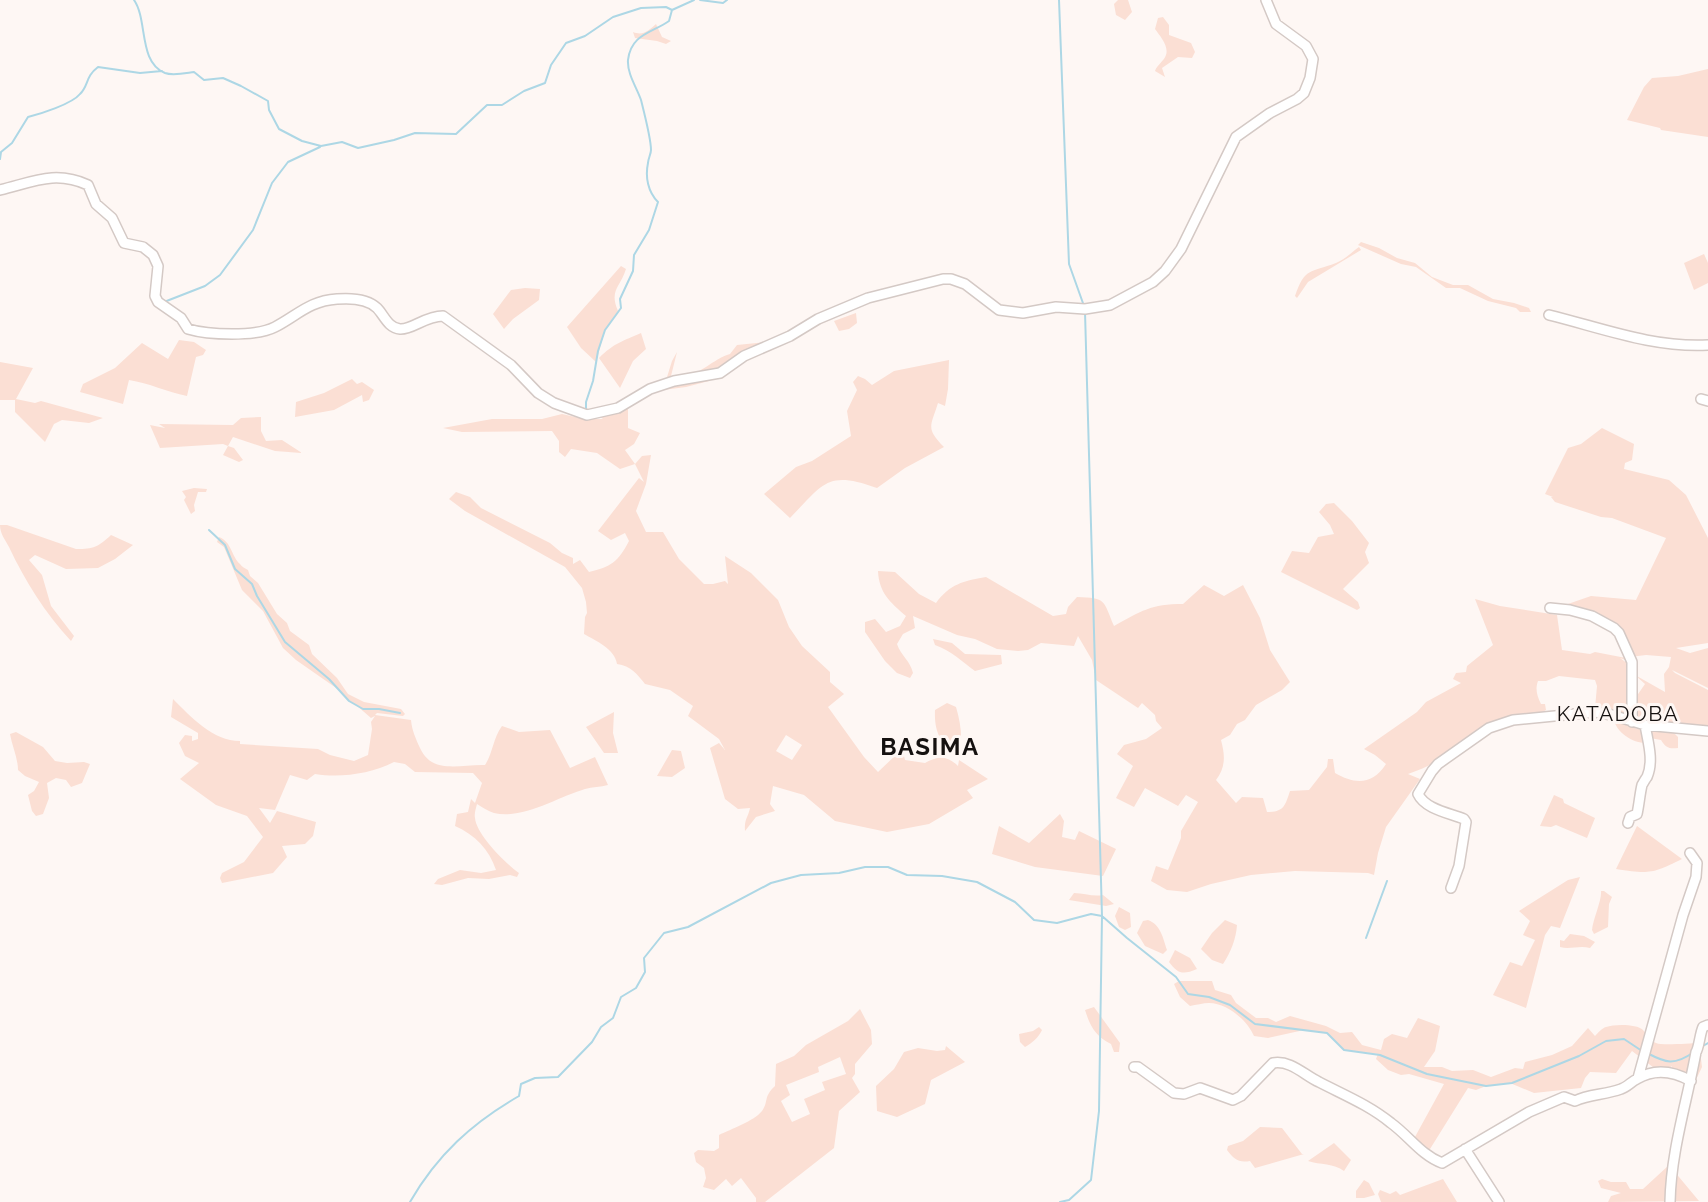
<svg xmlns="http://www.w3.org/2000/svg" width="1708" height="1202" font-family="Raleway,sans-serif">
<rect width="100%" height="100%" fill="#fef7f4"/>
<path fill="#fbdfd4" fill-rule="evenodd" d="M1118 0H1128L1132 12 1125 20 1116 15 1114 4Z
M1163 17 1169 25V35L1191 43 1195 52 1192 58 1178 57 1162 68 1165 77 1155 71C1157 65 1164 61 1166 55 1169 46 1160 36 1155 29L1158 18Z
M656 24 662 37 671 41 666 44 657 41 635 38 633 32C643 36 648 31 656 24Z
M1708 69V137L1661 130 1660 128 1627 120 1644 87 1652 78 1678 76Z
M1361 242 1379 248 1397 258 1415 263 1432 277 1453 285H1468L1493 299 1514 303 1529 308 1531 312H1520L1516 308 1488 301 1460 288H1446L1416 267 1401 264 1358 245Z
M1359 247 1361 250 1308 282 1297 298 1295 296C1305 267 1310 273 1336 263 1344 260 1352 252 1359 247Z
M1704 254 1708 263V283L1694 290 1684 263Z
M621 266 626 269C620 288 609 290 618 311L605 330 596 362 581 348 567 327Z
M525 288 540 289 539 300 513 319 504 329 493 314 511 290Z
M856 313 857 323 849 329 839 331 834 321Z
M641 333 646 349 633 361 620 388 599 358C614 343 623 341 641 333Z
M179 340 194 342 206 350 203 355 196 357 187 396C167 392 149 383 129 380L123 404 80 392 83 384 115 368 142 343 168 359Z
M778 341 730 363 709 381 686 387 663 390 672 361 677 352 671 376C692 384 711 359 730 354L737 345Z
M949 360 948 389 945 406 938 403C931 426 925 428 944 447L905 468 877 488C827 470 824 483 790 518L764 494 796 467 812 461 851 436 847 411 857 390 853 382 858 376 865 379 872 385 894 371Z
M0 362 33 368 16 399 35 403 41 401 103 418 89 423 62 420 54 424 45 442 15 412V400H0Z
M352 379 357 384 362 382 374 390 369 400 363 402 362 395 334 410 295 417 296 402 324 393Z
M628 402V428L640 433 634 444 625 450 635 464 642 456 651 455 646 484 636 511 646 532H663L679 559 704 584H713L725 581 728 584 725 556 751 573 778 600 789 627 802 646 830 672V682L844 694 828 707 864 757 878 772 899 752H903L905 760 925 763C937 756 947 755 958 766L959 760 988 779 967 790 973 798 929 824 887 832 835 821 804 795 773 786 770 804 775 811 756 817 745 831C744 819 748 818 750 808L738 809 725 799 710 748 719 743 725 750 719 739 688 716 693 706 670 690 645 684C637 674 631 666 617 664 615 649 596 641 584 634L585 617 587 613 586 602 582 588 565 567 465 511 449 499 456 492 470 497 481 508 550 543 562 553 573 558V564L580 560 589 572C611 567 618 562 629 541L625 533 611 540 598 531 639 478 644 482 635 464 620 469 597 453 571 449 565 457 559 452V441L552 431 462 432 443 428 492 419H542L562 414 584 419H603L600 417ZM786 735 802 745 792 760 776 751Z
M261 417V431L266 441 282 440 302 453 275 451 233 437 228 446 234 448 243 460 239 462 223 455 228 446 223 444 160 448 150 425 165 428 159 424 233 425 241 418Z
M1602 428 1634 444 1632 460 1625 463 1624 469 1669 480 1686 495 1708 538V643L1676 648 1690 653 1708 648V688L1672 670 1675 673 1708 690V732L1698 731 1670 717 1682 731 1595 708 1597 686 1595 680 1559 676 1546 681H1538C1535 689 1537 696 1541 704H1545L1546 710C1535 718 1521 713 1510 718 1474 736 1447 761 1408 774L1420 779 1386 827 1378 853 1374 875 1368 873 1295 871 1251 875 1211 884 1187 892 1167 890 1151 881 1156 866 1168 870 1181 838V831L1198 802 1186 795 1178 806 1145 788 1134 807 1116 798 1133 766 1117 754 1124 745 1146 739 1162 728 1156 721 1155 715 1142 703 1138 708 1096 680 1092 660 1078 636 1074 646 1041 643 1028 650 1018 651 997 649 975 639 957 635 913 616 915 628 903 634 897 644C901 656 910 660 913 673L910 678 897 673 885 661 865 632V622L875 619 886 632 900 626 906 616C890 602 879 593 878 571L895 572 919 594 936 603C950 584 963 581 986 577L1053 616 1066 614 1068 607 1077 597C1107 598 1103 600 1114 626 1141 611 1151 604 1183 604L1204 585 1224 596 1243 585 1260 618 1270 650 1290 682 1282 690 1256 705 1245 720 1237 724 1230 735 1221 740C1225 755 1226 767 1216 780L1236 803 1242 797 1263 798 1267 812C1284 812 1285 806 1290 791L1309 790 1327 767 1328 759H1333L1335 773C1354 784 1372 786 1386 764L1375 755 1364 749 1417 712 1426 702 1461 683 1453 679 1456 673 1466 672 1467 666 1493 645 1475 599 1500 606 1557 615 1562 650 1590 654 1595 652 1631 659V662L1620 658 1631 666 1634 700 1645 684 1635 675 1665 692 1664 674 1669 667 1671 657 1646 655 1630 657 1628 639 1565 605 1591 596 1636 600 1666 538 1612 518 1601 517 1555 502 1551 497H1553L1545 494 1568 448 1581 444Z
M194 488 207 489 206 492H198L194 505 195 511 191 514 184 500 186 497 182 491Z
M1334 503 1352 521 1369 543 1365 552 1369 563 1343 589 1358 602 1360 608 1357 610 1281 572 1292 551 1309 553 1318 537 1334 534 1330 525 1319 512 1326 504Z
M0 525H7L76 549C94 549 98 547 111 535L133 545 115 559 98 568 66 569 35 555 29 560 42 575 51 606 74 636 71 641C45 613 25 581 9 547 5 539 0 534 0 525Z
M219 537C232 542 231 556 240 564 242 567 245 568 248 570L250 576 258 583 277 614 287 623 290 631 309 645 312 654 337 678 348 694 364 702 401 709 405 714 403 716 377 713 375 715 411 720C412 731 416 739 420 748 432 775 461 764 485 765 493 753 493 738 502 726L519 732 550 730 570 768 595 757 608 785C601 787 592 787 585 789 558 797 522 820 494 813 488 811 482 807 477 804 476 808 474 814 475 818 476 834 506 864 519 873L517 877 510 875 489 879 468 878 442 885 434 884 438 879 460 870 481 873 496 870C489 849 475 835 455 826L457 814 468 812 471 799 475 803 482 783 473 773 415 772 405 764 394 762C370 774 341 778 315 774L307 780 290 775 275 810 259 808 270 823 277 811 316 822 313 836 305 844 282 846 287 857 273 873 222 883 220 878 222 873 244 862 263 837 247 816 216 805 180 779 199 763 185 756 179 743 185 735 192 736V741L198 739V733L171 717 173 699C191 717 213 741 240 741V744L318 749 330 755 354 761 368 755 372 729 371 722 375 716 371 718 356 705 349 701 339 690 296 660 283 648 263 611 242 590 224 547 217 542Z
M933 639 952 643 965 654 1001 655 1002 664 975 671C961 661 952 651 935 645Z
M947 703 956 707C961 724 963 739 959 757 941 744 934 733 935 710Z
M614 712 613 733 618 753H604L586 727Z
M1614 719 1637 729 1674 733 1678 737V748C1669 749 1666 748 1661 740L1650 738 1648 743C1634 744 1616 733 1614 719Z
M16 732 43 747 55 761 67 763 84 762 90 764 82 783 71 787 66 780 56 778 47 783 49 798 43 814 36 816 32 811 28 795 34 791 39 782 25 776 18 770C18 758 12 746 10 734Z
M672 750 681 751 685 768 672 777 657 776Z
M1554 795 1563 799 1564 803 1595 818 1587 838 1556 825 1551 827 1540 826Z
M1060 814 1064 821 1062 837 1075 840 1079 831 1116 849 1103 876 1035 867 992 854 999 826 1029 843Z
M1637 826 1682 859C1652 874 1649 874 1616 869Z
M1580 877 1560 928 1551 926 1545 935 1526 1008 1493 995 1510 962 1522 966 1535 940 1523 935 1530 921 1519 911 1568 880Z
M1601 891H1604L1612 897 1609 904 1608 927 1594 934 1592 930C1593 919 1602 900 1601 891Z
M1074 893C1084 893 1093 897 1103 895L1114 904 1106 906 1069 900Z
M1119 907 1130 913 1131 927 1125 930 1119 927 1115 916Z
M1148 920C1161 925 1163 938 1167 950L1163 954 1145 946 1137 933 1143 921Z
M1225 920 1237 925C1236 939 1231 952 1223 964L1212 960 1201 949 1212 933Z
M1570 934 1584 936 1595 942 1590 948C1579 945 1570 950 1560 947V940L1564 941Z
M1175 950 1190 958 1197 969C1183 975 1178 974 1169 962Z
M1179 981H1212L1215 990 1231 995 1236 1003 1256 1018H1268L1276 1022 1290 1016 1326 1026 1340 1033 1352 1032 1362 1045 1381 1050 1384 1039 1392 1034 1407 1038 1418 1018 1440 1026 1435 1051 1424 1067H1442L1452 1071 1473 1070 1491 1077 1515 1068 1523 1069 1525 1062 1552 1055 1572 1046 1588 1028 1595 1036C1598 1033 1602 1028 1606 1027 1615 1024 1637 1024 1643 1030 1648 1036 1649 1040 1656 1043 1663 1046 1690 1043 1699 1043L1702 1067 1692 1088 1670 1074 1672 1066 1662 1074 1632 1051 1616 1073 1590 1072 1585 1078 1581 1088 1534 1093 1510 1083 1486 1086 1476 1090 1468 1088 1425 1157 1410 1146 1444 1084 1409 1074 1401 1075 1388 1070 1376 1059 1378 1054 1344 1050 1327 1033 1304 1030 1268 1038 1254 1036C1247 1020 1227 1003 1209 1003 1203 1003 1196 1005 1190 1006L1180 997 1174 984Z
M1094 1007 1120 1043 1119 1052H1114L1111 1044C1096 1037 1090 1026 1085 1010Z
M860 1009 871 1030 872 1044 855 1064V1074L852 1078 860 1092 839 1111 834 1148 765 1202H756V1198L741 1178 732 1186 726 1179 714 1190 703 1187 706 1178 704 1168 696 1162 694 1153 698 1150 714 1151 719 1148V1135C731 1129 754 1121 762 1111 769 1101 763 1097 775 1086L776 1064 794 1056 806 1045 848 1021ZM840 1057 846 1074 822 1082 825 1090 804 1099 810 1114 792 1122 781 1101 790 1095 786 1085 819 1072 818 1067Z
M1039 1027 1042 1030C1039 1037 1032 1043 1025 1047L1020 1042 1019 1034 1033 1031Z
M946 1046 965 1062 931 1080 925 1104 897 1117 877 1111 876 1086 894 1069 904 1052 918 1048 937 1051 945 1050Z
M1260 1127 1282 1128 1302 1154H1304L1255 1168 1250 1161C1238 1163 1234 1159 1227 1150L1228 1146 1243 1141Z
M1334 1143 1351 1160 1344 1171C1334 1163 1320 1165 1308 1161Z
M1669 1165 1699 1201 1608 1202 1611 1196 1621 1193 1601 1188 1598 1181 1602 1179 1611 1182H1626L1630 1189H1643Z
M1443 1179 1457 1202H1381L1378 1194 1380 1190 1390 1194 1396 1191 1400 1195Z
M1364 1180 1369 1183 1375 1195 1364 1198H1356V1191Z"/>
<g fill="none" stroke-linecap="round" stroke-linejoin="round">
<path stroke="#add7e5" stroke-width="2" d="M134 0C148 20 138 62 165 73 173 76 186 73 194 72L204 80 223 78 241 86 268 101 269 110 279 129 302 141 321 146 342 142 358 148 394 140 415 133 456 134 487 105H502L524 91 545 83 551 65 566 43 585 36 613 17 641 8 666 7 672 10
M700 0 723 3 727 0
M1059 0 1069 264 1084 306
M0 159 1 152 12 143 28 117C40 114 72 104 80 94 89 85 85 77 98 67L140 73 162 71
M164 302 205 286 220 275 253 230 272 183 288 162 320 147
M586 410V402L593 381 598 351 605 330 621 308 620 299 633 271 634 255 649 230 658 202C648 192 645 177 648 163 648 159 651 154 651 150 651 139 644 112 641 100 637 88 627 74 628 60 631 34 652 33 669 21L672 10 694 0
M209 530 225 545 235 569 252 584 257 596 285 642 329 679 349 701 363 709H379L400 713
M1366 938 1387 881
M1701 1047 1708 1043
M1647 1053C1666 1063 1674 1066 1694 1052
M410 1202C437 1155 472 1123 519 1096L521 1084 535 1078 558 1077 592 1042 601 1027 613 1018 621 997 636 988 645 972 644 958 664 933 688 927 771 883 801 875 839 873 865 867H888L907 875 942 876 977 882 1015 902 1034 920 1057 923 1091 914 1102 916 1127 938 1176 977 1188 994 1209 997 1230 1005 1255 1024 1327 1033 1344 1050 1380 1055 1427 1074 1486 1086 1512 1083 1579 1056 1606 1041 1624 1039 1642 1051
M1060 1202 1069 1200 1091 1180 1099 1111 1102 916 1085 312"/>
<defs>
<path id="minor" d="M0 190C33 182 55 170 88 185L96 204 112 218 124 243 143 247 153 255 158 266 155 296 158 302 181 318 188 329C208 335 256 337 275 327 298 315 309 301 337 299 350 298 367 298 377 308 384 315 388 328 400 329 412 330 425 316 443 316L511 365 538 393 554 403 587 415 618 408 650 389 674 381 720 373 744 356 790 336 818 319 868 298 943 279H951L965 284 999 310 1023 313 1056 307 1085 309 1110 305 1153 282 1165 271 1181 249 1236 137 1270 113 1297 99 1304 93 1310 78 1313 59 1306 46 1276 24 1266 0
M1549 315C1602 328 1653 348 1708 345
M1701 399 1708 401
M1550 608 1570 610 1592 616 1614 628 1619 633 1632 662V722
M1628 823 1630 817 1637 814C1639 805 1640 793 1642 785 1642 785 1646 778 1647 777 1654 761 1648 742 1645 725
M1451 888 1459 866 1466 822 1464 819C1449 813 1425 809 1418 794L1432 771 1438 764 1489 728 1513 720 1595 712 1612 715 1645 725 1708 731
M1134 1067H1138L1174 1093 1184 1094 1200 1088 1233 1100 1241 1096 1273 1063C1291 1060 1304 1075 1319 1082 1344 1095 1369 1105 1391 1123 1409 1136 1421 1155 1442 1163L1529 1112 1564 1097 1575 1101C1589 1094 1605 1095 1621 1089 1627 1087 1631 1082 1637 1079 1655 1068 1673 1071 1691 1081
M1638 1078 1683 915 1696 877 1697 863 1690 853
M1465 1149 1499 1202
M1670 1202C1671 1151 1687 1102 1696 1052 1699 1048 1700 1033 1703 1027L1708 1025"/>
</defs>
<use href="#minor" stroke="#d4c9c5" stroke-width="12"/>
<use href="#minor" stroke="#fff" stroke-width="9"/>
</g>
<g text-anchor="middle" stroke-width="6" stroke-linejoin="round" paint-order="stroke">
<g font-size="21" letter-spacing="1.5" fill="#151110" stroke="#fef7f4">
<text x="1618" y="721">KATADOBA</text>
</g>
<g font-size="24" font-weight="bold" letter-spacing="1.5" fill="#151110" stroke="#fef7f4">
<text x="930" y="755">BASIMA</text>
</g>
</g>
</svg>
